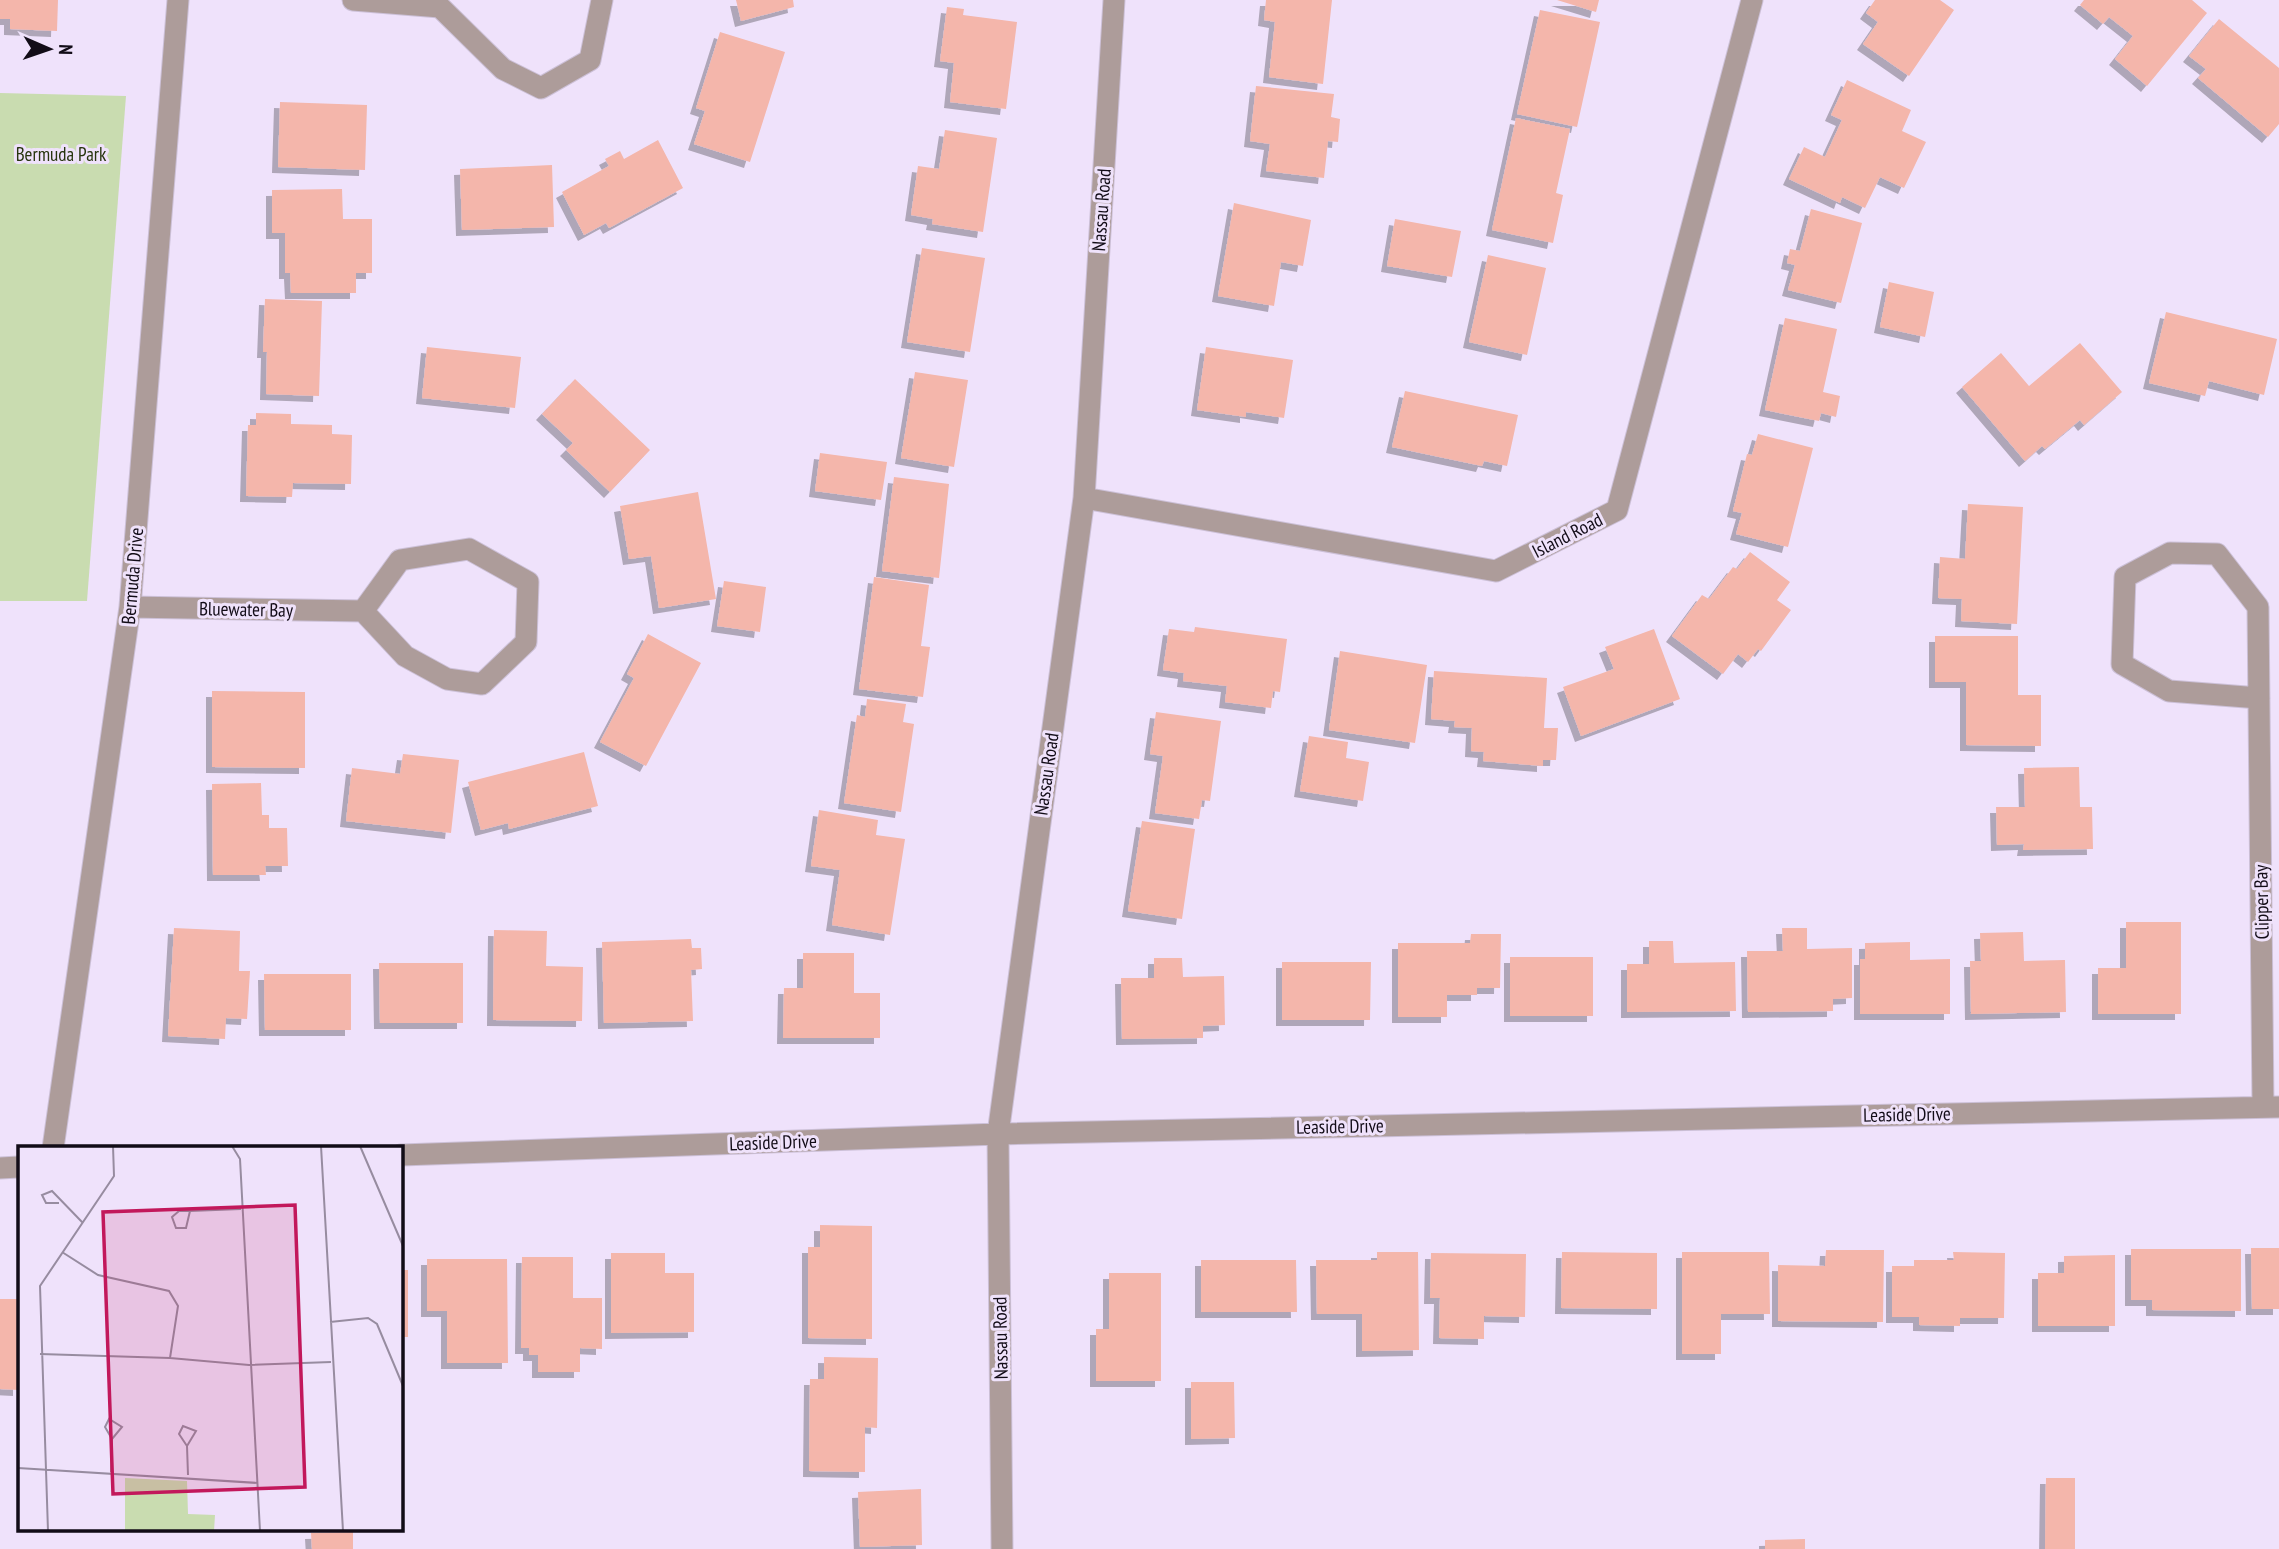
<svg xmlns="http://www.w3.org/2000/svg" width="2279" height="1549" font-family="'PT Sans Narrow',sans-serif">
<defs>
<filter id="shadow"><feDropShadow dx="-6" dy="6" stdDeviation="0" flood-color="#0004"/></filter>
</defs>
<rect width="100%" height="100%" fill="#efe2fb"/>
<path fill="#c9dcb0" d="M0 93 126 96 87 601H0Z"/>
<path fill="#f4b6ab" filter="url(#shadow)" d="M0 0H58L57 31 10 29V19H0Z
M736 0H793L794 7 741 21Z
M1266 0H1332L1323 84 1269 77 1275 22 1264 20Z
M1557 0H1599L1596 12Z
M1875 0H1940L1954 10 1909 76 1863 44 1878 22 1866 13Z
M2084 0H2192L2207 13 2147 86 2115 59 2133 36 2109 17 2103 24 2080 5Z
M947 7 964 9 963 15 1017 22 1006 109 950 102 954 63 940 61Z
M1540 10 1600 22 1577 127 1517 114Z
M2219 19 2279 68V124L2268 137 2198 78 2206 69 2189 56Z
M720 32 785 52 750 162 694 144 705 111 696 108Z
M1847 80 1911 110 1902 131 1926 142 1904 188 1880 177 1865 208 1842 197 1840 203 1789 179 1804 147 1825 157 1842 120 1831 115Z
M1256 86 1334 94 1331 117 1340 119 1338 142 1328 141 1324 178 1266 171 1270 144 1250 141Z
M280 102 367 105 365 170 278 167Z
M1516 118 1570 129 1556 193 1563 195 1553 243 1492 230Z
M945 130 997 138 983 232 932 224 933 219 911 215 918 166 939 169Z
M658 140 683 188 609 228 606 223 584 235 562 192 609 166 605 159 620 151 624 159Z
M552 165 554 227 462 230 460 169Z
M342 189 343 219H372V273H356V293H291L290 273H285V233H272V190Z
M1234 203 1311 220 1303 266 1281 262 1274 306 1218 296Z
M1811 209 1862 223 1841 303 1788 290 1795 265 1787 263 1790 249 1800 251Z
M1395 219 1461 231 1452 277 1387 266Z
M922 248 985 258 970 352 907 342Z
M1488 255 1546 268 1527 355 1469 342Z
M1889 282 1934 292 1925 337 1880 327Z
M265 299 322 301 319 396 266 394 267 352H263Z
M2166 312 2277 339 2264 395 2209 381 2205 396 2149 383Z
M1785 318 1837 329 1823 392 1840 396 1836 417 1821 413 1819 421 1765 410Z
M2080 343 2122 392 2084 425 2080 420 2045 449 2042 446 2025 461 1962 387 2001 353 2029 386Z
M427 347 521 357 515 408 422 398Z
M1206 347 1293 360 1284 418 1246 412V417L1197 410Z
M915 372 968 380 954 467 901 458Z
M575 379 650 450 610 492 566 450 573 443 542 414Z
M1405 391 1518 415 1507 466 1484 461 1482 466 1392 447Z
M256 413 291 414V424L332 425V434L352 435 351 484 293 483 292 497 246 496 248 425H256Z
M1758 434 1813 448 1788 547 1736 534 1742 513 1733 511 1747 454 1752 455Z
M820 453 887 462 881 500 815 491Z
M894 477 949 484 939 578 882 571Z
M698 492 716 599 659 608 651 556 629 559 620 506Z
M1968 504 2023 507 2017 624 1961 621 1962 599 1938 598 1940 557 1965 559Z
M1750 552 1790 582 1777 600 1791 610 1761 651 1758 649 1748 662 1738 654 1723 674 1672 636 1702 595 1709 599 1733 567 1737 569Z
M874 577 929 585 921 646 930 647 923 697 859 689Z
M724 581 766 587 760 632 717 626Z
M1195 627 1287 639 1280 692 1273 691 1271 708 1225 702 1227 686 1183 681 1184 673 1163 670 1169 629 1194 632Z
M1654 629 1680 699 1581 736 1563 687 1614 669 1605 647Z
M648 634 701 663 646 766 600 742 634 678 627 674Z
M1935 636H2018V695H2041V746L1966 745V682H1935Z
M1340 651 1427 665 1415 743 1329 730Z
M1434 671 1547 678 1544 728H1558L1556 760H1543V766L1483 761 1484 752 1471 751 1472 728 1454 727 1455 721 1431 719Z
M212 691 305 692V768L212 767Z
M867 699 906 704 903 722 914 724 901 812 844 803 857 715 865 717Z
M1156 712 1221 721 1210 801 1202 800 1199 819 1155 813 1163 756 1150 754Z
M1309 736 1348 742 1346 758 1369 762 1363 801 1300 791Z
M584 752 598 806 509 829 508 823 481 830 468 782Z
M403 754 459 760 451 833 346 821 352 768 400 774Z
M2079 767 2080 807H2092L2093 849 2023 850 2024 844 1997 845 1996 807H2025L2024 768Z
M261 783 262 815H269V828H287L288 866H265L266 875H213L212 784Z
M819 810 878 820 876 835 905 839 890 935 832 925 840 870 811 866Z
M1142 821 1195 829 1182 919 1128 911Z
M2126 922H2181V1014H2098V968H2126Z
M174 928 240 931 239 971H250L247 1019 226 1018 225 1039 168 1036Z
M1782 928H1807V949L1852 948V998L1833 999V1011L1748 1012 1747 951H1783Z
M494 930 547 931 546 966 583 967 582 1021 493 1020Z
M2023 932 2024 961 2065 960 2066 1012 1971 1014 1970 961H1981L1980 933Z
M1471 934H1501L1500 988H1477V995H1447V1017H1398V943H1470Z
M691 939 692 948H701L702 969 691 970 693 1021 604 1023 602 942Z
M1649 941H1673L1674 963 1735 962 1736 1011 1627 1012V964H1649Z
M1910 942V960L1950 959V1014H1860V959H1865V943Z
M803 953H854V993H880V1038H783L784 988H803Z
M1510 957H1593V1016H1510Z
M1154 958H1182L1183 977 1224 976 1225 1025 1203 1026V1038L1122 1039 1121 978H1154Z
M1282 962H1371L1370 1020H1282Z
M379 963H463V1023H380Z
M264 974H351V1030H265Z
M820 1225 872 1226V1339L808 1338V1247H820Z
M2251 1248H2279V1309H2252Z
M2131 1249H2241V1311L2152 1310V1300H2131Z
M1826 1250H1884L1883 1322 1778 1321V1265L1825 1266Z
M1377 1252H1418L1419 1350 1362 1351V1314H1317L1316 1260H1377Z
M1562 1252 1657 1253V1309L1561 1308Z
M1682 1252H1769L1770 1314H1721V1354H1682Z
M1953 1252 2005 1253 2004 1318H1960V1326L1919 1325V1317H1892V1266H1914V1260H1954Z
M611 1253H665V1273H694V1332L611 1333Z
M1431 1253 1526 1254 1525 1317 1484 1316V1339L1439 1338 1440 1298H1430Z
M2115 1255V1326H2038V1273H2064V1256Z
M522 1257H573V1298H602V1349L580 1348V1372H538V1355H529V1348H521Z
M427 1259H507L508 1363H447V1311H427Z
M1201 1260H1296L1297 1312H1201Z
M401 1270H408V1337H401Z
M1109 1273H1161V1381H1096V1329H1109Z
M0 1299H19V1390L0 1389Z
M824 1357 878 1358 877 1428 865 1427V1472L809 1471 810 1379H824Z
M1191 1382H1234L1235 1438 1191 1439Z
M2046 1478H2075V1549H2045Z
M921 1489 922 1545 860 1547 858 1492Z
M353 1532V1549H312L311 1533Z
M1805 1539V1549H1765V1540Z"/>
<g fill="none" stroke-linecap="round" stroke-linejoin="round">
<defs>
<path id="minor" d="M353 0 440 7 503 69 541 88 590 60 602 0
M1084 498 1496 571 1617 510 1752 0
M130 607 363 611 400 560 469 549 528 582 526 642 482 684 447 679 405 656 363 611
M2259 698 2169 691 2122 664 2125 577 2170 553 2217 554 2258 607 2263 1106
M53 1148 130 607 178 0
M401 1155 998 1134 2279 1107
M0 1168 19 1167
M1002 1549 998 1134 1084 498 1114 0"/>
</defs>
<use href="#minor" stroke="#ccc0d7" stroke-width="23"/>
<use href="#minor" stroke="#ad9c9a" stroke-width="21"/>
</g>
<g text-anchor="middle" stroke-width="6" stroke-linejoin="round" paint-order="stroke">
<g font-size="19" fill="#27350e" stroke="#efe2fb">
<text x="61" y="161">Bermuda Park</text>
</g>
<g font-size="19" fill="#120c17" stroke="#efe2fb">
<text transform="translate(1101 210) rotate(-86)" y="7">Nassau Road</text>
<text transform="translate(1567 535) rotate(-27)" y="7">Island Road</text>
<text transform="translate(132 576) rotate(-85)" y="7">Bermuda Drive</text>
<text transform="translate(246 609) rotate(1)" y="7">Bluewater Bay</text>
<text transform="translate(1046 774) rotate(-82)" y="7">Nassau Road</text>
<text transform="translate(2261 902) rotate(-91)" y="7">Clipper Bay</text>
<text transform="translate(1907 1114) rotate(-1)" y="7">Leaside Drive</text>
<text transform="translate(1340 1126) rotate(-1)" y="7">Leaside Drive</text>
<text transform="translate(773 1142) rotate(-2)" y="7">Leaside Drive</text>
<text transform="translate(1000 1338) rotate(-91)" y="7">Nassau Road</text>
</g>
</g>
<g transform="translate(18 1146)">
<rect width="385" height="385" fill="#efe2fb"/>
<path d="M107 332 169 335 170 368 197 369 196 385H107Z" fill="#c9dcb0"/>
<path fill="none" stroke="#978ca0" stroke-width="2" d="M214 0 222 13 242 385M303 0 325 385M342 0 385 100M41 57H28L24 49 34 45 64 76M172 65 168 82H158L154 71 161 65H172L223 63M44 106 80 129 151 145 160 160 152 212M312 176 350 172 359 178 385 240M22 208 152 212 231 219 313 216M169 300 178 285 165 280 161 288 169 300 170 329M0 322 240 337M93 326 94 293 87 281 91 273 104 281 94 293M30 385 22 140 96 30 95 0"/>
<path fill="#c2185b" fill-opacity="0.15" stroke="#c2185b" stroke-width="3.5" d="M277 59 287 341 95 348 85 66Z"/>
<rect width="385" height="385" fill="none" stroke="#120c17" stroke-width="3.5"/>
</g>
<g transform="translate(49 49) rotate(92)" stroke="#efe2fb" stroke-width="5" paint-order="stroke">
<path d="M0-5L12 26L0 18L-12 26Z" fill="#120c17"/>
<text y="-10" font-size="19" font-weight="bold" text-anchor="middle" fill="#120c17">N</text>
</g>
</svg>
